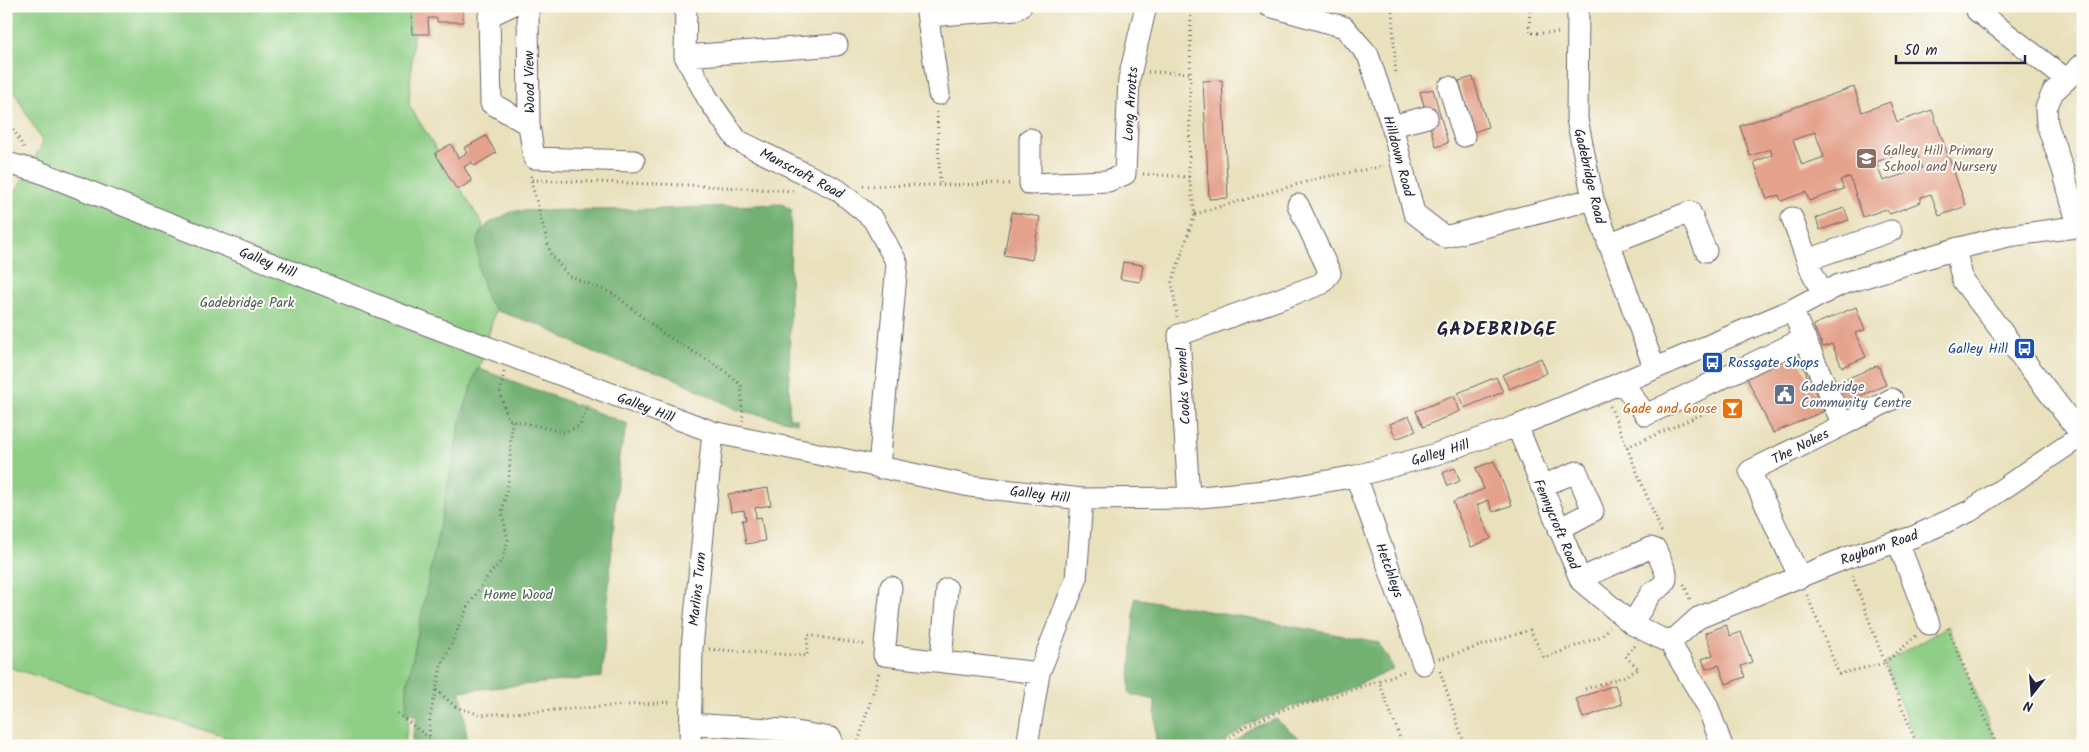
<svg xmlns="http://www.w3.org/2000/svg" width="2089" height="752" font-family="Kalam,sans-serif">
<rect width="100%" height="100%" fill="#fdfcf7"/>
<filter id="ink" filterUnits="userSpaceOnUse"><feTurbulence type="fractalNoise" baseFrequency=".02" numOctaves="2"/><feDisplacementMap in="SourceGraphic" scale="10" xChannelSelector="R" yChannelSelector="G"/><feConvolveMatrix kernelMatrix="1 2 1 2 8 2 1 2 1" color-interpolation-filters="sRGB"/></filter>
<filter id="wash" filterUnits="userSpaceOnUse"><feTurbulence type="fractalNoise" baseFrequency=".0096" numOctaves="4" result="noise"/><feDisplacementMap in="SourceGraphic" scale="20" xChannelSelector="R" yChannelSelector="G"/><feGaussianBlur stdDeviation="1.12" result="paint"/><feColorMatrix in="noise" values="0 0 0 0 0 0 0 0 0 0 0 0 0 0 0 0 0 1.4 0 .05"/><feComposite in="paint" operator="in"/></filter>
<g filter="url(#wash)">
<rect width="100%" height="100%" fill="#e9e0bc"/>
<path fill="#8ece85" stroke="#587860" d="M6 6H415L409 105 482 223 495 311 480 366 461 416 404 746H253L6 666V194L16 191 43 143 6 77Z
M1948 626 1998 746H1917L1885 663Z"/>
<path fill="#72b172" stroke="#4a6a56" d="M782 204 793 211H791L789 418H797V423L738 410 666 374 603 357 540 325 497 311 487 299 479 271 477 243 482 230 488 224 513 211 660 209Z
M477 368 628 424 619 455 602 677 461 691 468 746H411L417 715 406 714 407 686 459 430Z
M1135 598 1378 642 1394 669 1320 701 1290 707 1247 725 1218 746H1156L1155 700 1129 694Z
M1276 719 1308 746H1227L1253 728Z"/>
<g id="blocks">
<path fill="#e4a28c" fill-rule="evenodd" d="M411 6H428V8L463 6V22H437V18H428L429 34H412Z
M1473 77 1488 127 1474 132 1459 81Z
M1222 80 1228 198 1209 199 1203 81Z
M1854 87 1862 112 1890 102 1897 122 1932 110 1966 206 1939 216 1931 194 1921 197V202L1890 214 1886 209 1863 217 1850 177 1840 180 1844 189 1809 201 1806 192 1781 201 1779 195 1767 199 1754 162 1772 155 1770 149 1750 156 1740 126ZM1815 132 1824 157 1802 165 1793 140ZM1915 148 1922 168 1883 181 1876 162Z
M1433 89 1448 143 1436 147 1420 92Z
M2083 95V107L2077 100Z
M486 136 496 153 474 166 472 162 464 167 472 181 457 190 435 153 451 144 458 158 467 153 464 148Z
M2083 151V171L2075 155Z
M1844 208 1849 220 1820 230 1816 218Z
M1012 212 1040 217 1032 260 1004 255Z
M1123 262 1143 265 1140 282 1120 279Z
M1856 307 1865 330 1855 333 1866 357 1842 367 1832 344 1823 347 1813 325Z
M1797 354 1824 411 1773 433 1746 376Z
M1541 358 1547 373 1509 389 1502 375Z
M1878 365 1886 385 1843 403 1835 384Z
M1496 377 1503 392 1464 408 1458 393Z
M1454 396 1460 411 1423 427 1416 411Z
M1409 416 1416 431 1396 439 1390 424Z
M1494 461 1512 505 1493 512 1488 500 1477 505 1491 539 1471 547 1453 502 1484 489 1476 468Z
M1455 468 1460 481 1448 486 1443 473Z
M768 488 771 505 755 508 756 518 761 517 765 541 746 544 742 520H746L744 510 731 512 728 494Z
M1726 625 1730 636 1741 632 1752 662 1741 666 1745 677 1726 684 1719 665 1706 669 1702 659 1713 655 1705 633Z
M1615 685 1622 704 1583 718 1576 699Z"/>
</g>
</g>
<g filter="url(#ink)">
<use href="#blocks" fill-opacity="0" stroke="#686468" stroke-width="1"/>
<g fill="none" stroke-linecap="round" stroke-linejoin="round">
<defs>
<path id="minor" d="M510 6 489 16 491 103 529 125
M528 6 529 125 534 158 634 161
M686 6 685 56 708 99 737 140 838 190 873 219 897 263 879 468
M926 6 939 94
M1269 6 1344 27 1368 55 1392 126 1414 213 1445 237 1593 199
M1578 6 1577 119 1593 199 1654 367
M1977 11 2066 79
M929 16 1016 9 1021 6
M685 56 837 45
M1449 87 1464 136
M1392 126 1427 117
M1030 139V184L1108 181 1125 174 1129 79 1146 6
M6 163 37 171 396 313 713 432 970 486 1082 499 1189 498 1277 490 1356 476 1433 455 1517 426 1595 394 1792 310 1839 285 1955 249 2008 236 2083 226
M1792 218 1810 268 1822 292
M2078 226 2063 170 2047 124 2046 108 2053 92 2083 64
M1608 244 1690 212 1706 251
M1955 249 1963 281 2083 437
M1807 260 1891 231
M1792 310 1843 425 1750 471 1800 578
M1622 382 1646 415 1805 338
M1843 425 1892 399
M1517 426 1581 581 1632 624 1670 643 1707 705 1722 746
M1356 476 1423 664
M1541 486 1577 472 1593 511 1559 529
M1189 498 1179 335 1321 284 1330 273 1298 205
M1898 542 1929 624
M1581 581 1593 573 1650 548 1656 550 1666 573V579L1663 585 1651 593 1632 624
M891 587 884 655 1039 673
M1670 643 1698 618 1846 558 1913 537 1970 511 2081 436
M941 661 947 589
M690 724 784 730 831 738
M690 746 692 648 713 432
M1027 746 1039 673 1076 580 1082 499"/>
</defs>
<use href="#minor" stroke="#686468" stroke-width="23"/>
<path stroke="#686468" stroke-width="3" stroke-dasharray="1 4" stroke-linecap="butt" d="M1392 6 1396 76
M1530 6 1529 33H1560
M2077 6 2083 16
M1148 72 1190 73
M937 112 940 185
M6 116 24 148
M1143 174 1189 177 1195 214 1172 282 1177 317
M531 176V180L688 185 795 191
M1189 177 1191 6
M531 181 551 255 569 276 614 294 661 332 722 369 741 385 743 421
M863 186 1012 184
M1195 214 1319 178 1384 166
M504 372 500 394 508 419 563 432 580 426 588 405
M1610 406 1662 533
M1627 447 1705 413 1706 407
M1684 584 1691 602
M1807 595 1839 674 1885 663 1852 575
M1948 628 1997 746
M1916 636 1885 663 1917 746
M709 649 807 656 808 635 867 645
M1439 659 1530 630 1544 658 1602 636 1609 627
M1440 671 1465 746
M1585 689 1623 677 1639 669 1625 656 1635 646
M436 690 456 707 481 715 672 702
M397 713 429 738
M429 746 430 717 441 667 467 608 487 577 502 560 508 540 502 513 509 478 512 420
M857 746 879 672
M1218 746 1247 725 1290 707 1320 701 1379 681
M1403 746 1379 681 1407 670"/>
<use href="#minor" stroke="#fff" stroke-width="21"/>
</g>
</g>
<defs>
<symbol id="school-square" viewBox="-11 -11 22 22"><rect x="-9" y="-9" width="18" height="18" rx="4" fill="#8d6e63" stroke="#fdfcf7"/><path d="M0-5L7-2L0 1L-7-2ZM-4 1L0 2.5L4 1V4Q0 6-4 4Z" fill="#fff"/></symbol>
<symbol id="bus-square" viewBox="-11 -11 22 22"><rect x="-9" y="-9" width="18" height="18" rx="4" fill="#1a4fb4" stroke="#fdfcf7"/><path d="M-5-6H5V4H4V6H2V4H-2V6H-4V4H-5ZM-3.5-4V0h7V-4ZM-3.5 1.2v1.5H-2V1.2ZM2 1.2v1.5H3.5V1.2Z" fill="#fff"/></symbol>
<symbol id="civic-square" viewBox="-11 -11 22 22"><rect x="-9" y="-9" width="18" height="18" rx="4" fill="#5c6f8a" stroke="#fdfcf7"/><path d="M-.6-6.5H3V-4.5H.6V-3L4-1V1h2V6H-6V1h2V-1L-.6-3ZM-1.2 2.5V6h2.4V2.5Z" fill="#fff"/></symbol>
<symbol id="bar-square" viewBox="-11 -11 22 22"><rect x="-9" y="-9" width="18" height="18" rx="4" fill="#e8710a" stroke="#fdfcf7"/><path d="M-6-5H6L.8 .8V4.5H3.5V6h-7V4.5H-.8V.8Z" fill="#fff"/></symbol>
</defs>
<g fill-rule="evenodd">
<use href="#school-square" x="1854" y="146" width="25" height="25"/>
<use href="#bus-square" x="2012" y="336" width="25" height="25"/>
<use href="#bus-square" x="1700" y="350" width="25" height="25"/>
<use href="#civic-square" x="1772" y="382" width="25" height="25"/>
<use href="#bar-square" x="1720" y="396" width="25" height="25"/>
</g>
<g text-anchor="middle" stroke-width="4" stroke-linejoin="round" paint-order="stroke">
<g font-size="14" fill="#22223b" stroke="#fdfcf7">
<text transform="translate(529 82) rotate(-91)" y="5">Wood View</text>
<text transform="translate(1130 104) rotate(-86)" y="5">Long Arrotts</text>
<text transform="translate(1399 156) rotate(75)" y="5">Hilldown Road</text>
<text transform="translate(802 173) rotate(28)" y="5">Manscroft Road</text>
<text transform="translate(1590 176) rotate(77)" y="5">Gadebridge Road</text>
<text transform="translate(268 262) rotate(22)" y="5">Galley Hill</text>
<text transform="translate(1183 386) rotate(-93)" y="5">Cooks Vennel</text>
<text transform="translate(646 407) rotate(21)" y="5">Galley Hill</text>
<text transform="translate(1800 446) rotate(-27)" y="5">The Nokes</text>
<text transform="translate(1440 452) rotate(-17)" y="5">Galley Hill</text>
<text transform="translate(1040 494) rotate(7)" y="5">Galley Hill</text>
<text transform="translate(1557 524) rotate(67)" y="5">Fennycroft Road</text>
<text transform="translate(1879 547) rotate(-19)" y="5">Raybarn Road</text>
<text transform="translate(1390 570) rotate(70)" y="5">Hetchleys</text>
<text transform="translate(697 589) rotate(-84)" y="5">Marlins Turn</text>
</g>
<g font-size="14" fill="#785e54" stroke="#fdfcf7" text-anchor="start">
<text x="1883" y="155">Galley Hill Primary<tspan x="1883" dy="16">School and Nursery</tspan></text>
</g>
<g font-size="14" fill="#485e55" stroke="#fdfcf7">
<text x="247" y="307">Gadebridge Park</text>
<text x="518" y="599">Home Wood</text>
</g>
<g font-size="14" fill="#164399" stroke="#fdfcf7" text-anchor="end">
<text x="2008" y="353">Galley Hill</text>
<text x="1728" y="367" text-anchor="start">Rossgate Shops</text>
</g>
<g font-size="14" fill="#4e5e75" stroke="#fdfcf7" text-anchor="start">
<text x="1801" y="391">Gadebridge<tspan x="1801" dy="16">Community Centre</tspan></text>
</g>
<g font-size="14" fill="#c56008" stroke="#fdfcf7" text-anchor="end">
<text x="1717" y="413">Gade and Goose</text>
</g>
<g font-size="19" font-weight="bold" letter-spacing="1" fill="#22223b" stroke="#fdfcf7">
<text x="1497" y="335">GADEBRIDGE</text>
</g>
</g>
<rect width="2089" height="752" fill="none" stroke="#fdfcf7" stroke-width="25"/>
<g transform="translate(2032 694) rotate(197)" stroke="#fdfcf7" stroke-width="4" paint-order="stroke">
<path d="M0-4L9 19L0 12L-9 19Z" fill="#22223b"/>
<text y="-8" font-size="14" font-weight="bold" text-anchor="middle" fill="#22223b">N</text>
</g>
<path d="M1896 55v8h129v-8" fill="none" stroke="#22223b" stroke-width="2.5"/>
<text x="1904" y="55" font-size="15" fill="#22223b" stroke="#fdfcf7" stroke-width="4" paint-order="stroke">50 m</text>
</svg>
